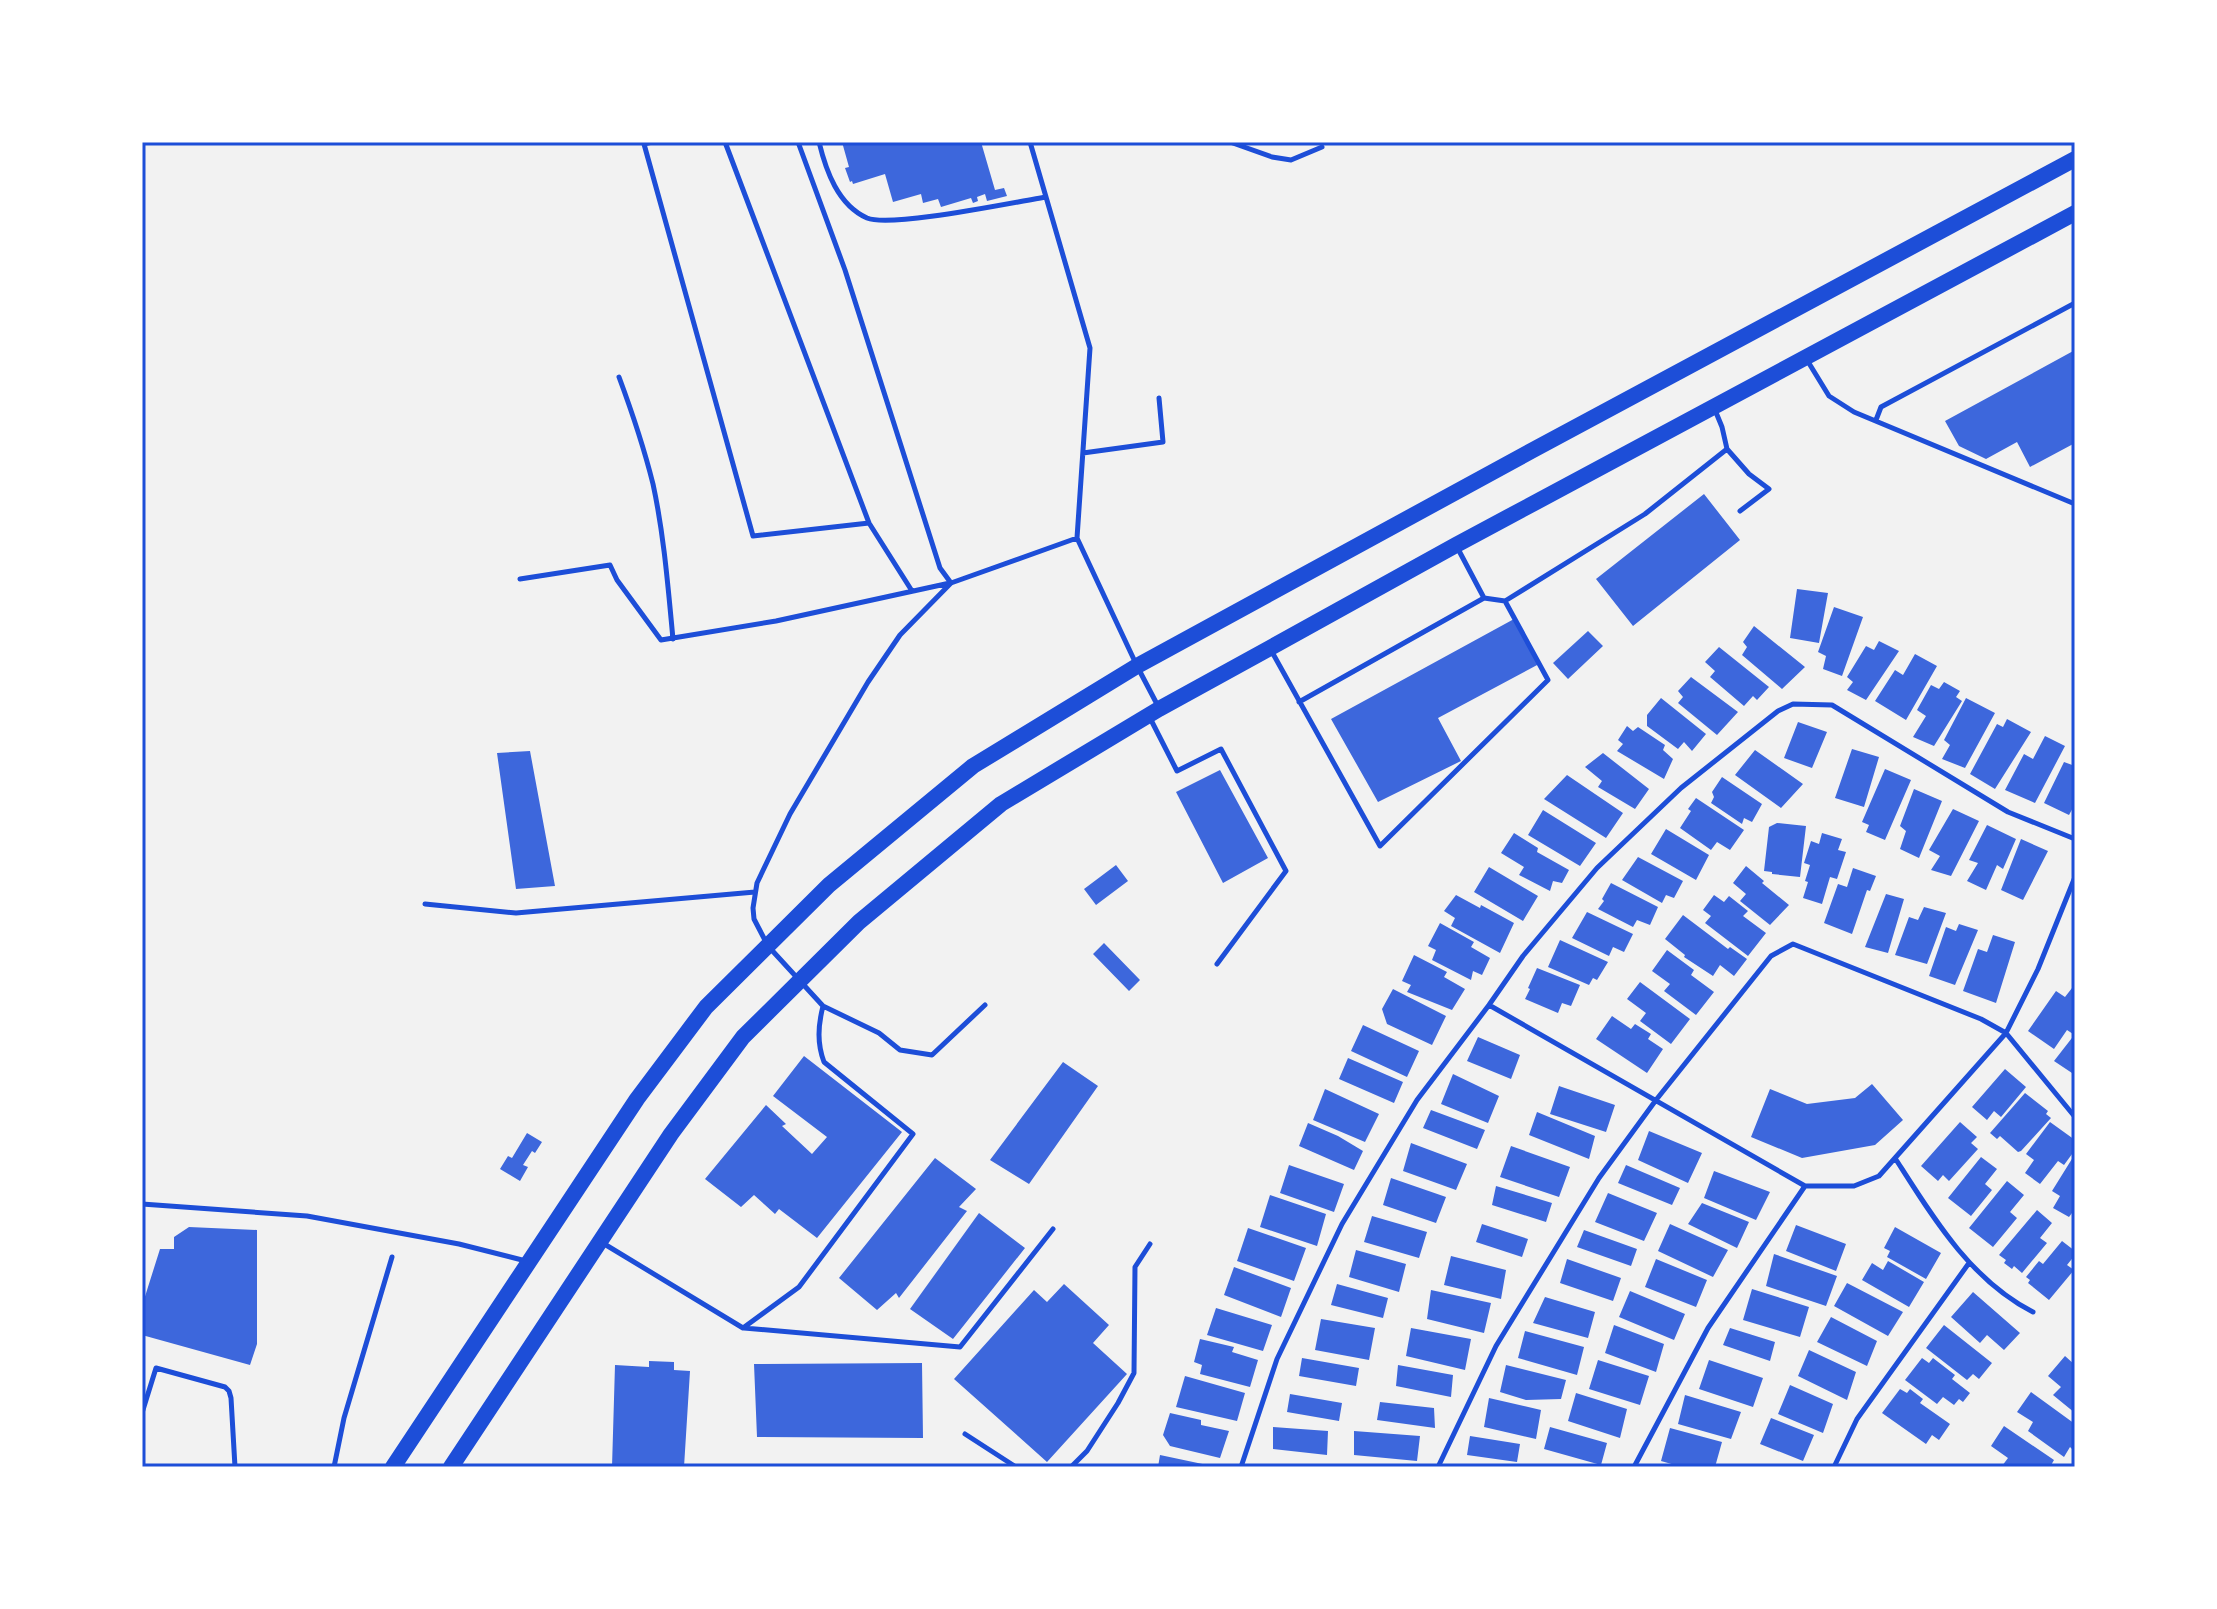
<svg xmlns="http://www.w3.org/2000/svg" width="2217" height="1609" font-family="Roboto,sans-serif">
<rect width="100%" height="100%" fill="#f2f2f2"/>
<path fill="#3d67dc" d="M842 142H981L995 190 1004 188 1007 196 987 201 985 194 977 197 978 201 973 203 971 198 941 207 938 199 923 203 921 194 893 202 885 174 853 184 852 181 850 182 845 168 849 167Z
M2075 350V443L2030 467 2017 442 1986 459 1959 446 1945 421Z
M1704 494 1740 540 1633 626 1596 579Z
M1797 589 1828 593 1819 643 1790 638Z
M1834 607 1863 617 1842 676 1823 669 1826 656 1818 652Z
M1514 619 1539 664 1438 718 1461 761 1378 802 1331 719Z
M1754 626 1805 667 1782 689 1742 655 1747 647 1743 642Z
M1588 631 1603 646 1568 679 1553 663Z
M1879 641 1899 651 1866 700 1847 690 1853 682 1847 677 1866 646 1874 650Z
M1719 647 1769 687 1757 700 1753 696 1744 706 1710 677 1715 671 1705 662Z
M1915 654 1937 666 1906 720 1875 701 1895 670 1903 675Z
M1691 677 1738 712 1717 735 1678 703 1683 697 1678 691Z
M1944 682 1960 691 1956 697 1962 701 1934 746 1913 737 1926 716 1917 710 1931 685 1939 689Z
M1661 698 1706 734 1692 751 1684 742 1678 749 1647 726V715Z
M1966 698 1995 713 1965 768 1942 759 1950 745 1944 740Z
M2007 719 2031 732 1995 789 1970 774 1997 724 2003 727Z
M1798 722 1827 732 1812 768 1784 758Z
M1627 726 1633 731 1638 727 1665 745 1663 750 1673 759 1664 779 1617 751 1623 744 1618 740Z
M2045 736 2065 746 2035 803 2005 790 2024 754 2033 759Z
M1852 749 1879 757 1864 807 1835 798Z
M1755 750 1803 784 1781 808 1735 775Z
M530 751 555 886 516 889 497 753Z
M1603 753 1649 789 1635 809 1598 787 1602 781 1585 767Z
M2064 762 2075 766V804L2069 815 2044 803Z
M1885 769 1911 780 1885 840 1866 832 1869 825 1862 822Z
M1220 770 1268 858 1223 883 1176 792Z
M1567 775 1623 813 1606 838 1544 799Z
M1722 777 1762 804 1752 822 1744 818 1742 824 1711 803 1714 797 1712 792Z
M1914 789 1942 801 1919 858 1900 849 1906 831 1900 826Z
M1696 798 1744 830 1730 850 1717 842 1711 850 1680 828 1691 811 1688 809Z
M1953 809 1979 821 1951 876 1931 870 1940 856 1929 850Z
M1543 810 1596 843 1580 866 1528 835Z
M1777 823 1806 826 1800 877 1772 874V872L1764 871 1769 827Z
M1987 825 2016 839 2003 869 1997 865 1986 890 1967 881 1978 863 1969 860Z
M1666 829 1709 855 1696 880 1651 854Z
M1514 833 1538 848 1537 852 1569 870 1562 883 1553 881 1550 891 1519 875 1524 867 1501 853Z
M1822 833 1842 839 1838 850 1846 852 1837 879 1830 877 1822 904 1803 898 1808 882 1805 881 1810 865 1804 863 1811 841 1819 844Z
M2021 839 2048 851 2023 900 2001 890Z
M1638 857 1683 881 1674 898 1666 895 1662 903 1622 880Z
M1116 865 1128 881 1096 905 1084 889Z
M1746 866 1764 881 1762 883 1789 905 1770 925 1740 901 1746 894 1733 883Z
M1489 867 1538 896 1523 921 1474 892Z
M1853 868 1876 876 1870 891 1867 890 1852 934 1824 923 1838 884 1847 887Z
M1611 883 1658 907 1650 925 1637 920 1633 927 1598 909 1604 901 1602 899Z
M1886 894 1904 899 1888 953 1865 947Z
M1456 895 1480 908 1481 905 1514 923 1500 953 1451 926 1455 918 1444 911Z
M1714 895 1724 902 1729 896 1748 911 1743 916 1766 933 1748 956 1705 923 1711 916 1703 910Z
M1924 907 1946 913 1927 964 1895 955 1909 917 1918 920Z
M1587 912 1633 934 1624 952 1613 947 1609 956 1572 938Z
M1683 915 1728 949 1730 947 1747 959 1734 976 1720 965 1713 976 1684 957 1685 955 1665 939Z
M1440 923 1474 942 1471 947 1490 958 1482 975 1473 971 1471 980 1432 960 1436 950 1428 946Z
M1959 924 1978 930 1955 985 1929 976 1946 927 1956 931Z
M1993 935 2015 942 1996 1003 1963 991 1978 949 1987 952Z
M1560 940 1608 962 1597 980 1593 978 1589 985 1548 967Z
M1104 943 1140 980 1129 991 1093 954Z
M1667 950 1694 970 1691 975 1714 992 1696 1015 1664 991 1670 984 1652 971Z
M1414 955 1447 972 1444 977 1465 989 1452 1010 1407 992 1411 985 1402 981Z
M1537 968 1580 985 1571 1006 1562 1003 1558 1013 1525 999 1530 989 1528 988Z
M1640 982 1690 1019 1671 1044 1640 1021 1646 1013 1627 999Z
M2072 988 2075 990V1030L2073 1034 2067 1030 2054 1049 2028 1031 2056 991 2065 997Z
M1393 989 1446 1016 1432 1045 1387 1024 1382 1009Z
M1612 1016 1631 1029 1635 1024 1651 1034 1648 1039 1663 1049 1647 1073 1596 1039Z
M1363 1025 1419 1051 1407 1077 1351 1051Z
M2075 1034V1075L2054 1061Z
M1478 1037 1520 1055 1511 1079 1467 1061Z
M804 1056 902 1132 817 1238 779 1209 775 1214 754 1195 741 1207 705 1179 766 1105 786 1124 782 1126 812 1154 827 1137 773 1096Z
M1348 1058 1403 1082 1394 1103 1339 1079Z
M1063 1062 1098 1086 1029 1184 990 1160Z
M2005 1069 2026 1087 2001 1117 1994 1111 1987 1120 1972 1107Z
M1453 1074 1499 1096 1488 1123 1441 1104Z
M1872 1084 1903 1120 1875 1145 1802 1158 1751 1137 1770 1089 1807 1104 1855 1098Z
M1559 1086 1615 1105 1606 1132 1550 1114Z
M1325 1089 1379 1114 1365 1142 1313 1120Z
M2025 1093 2048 1111 2046 1114 2051 1118 2021 1151 2018 1152 2000 1136 1997 1139 1990 1133Z
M1431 1110 1485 1130 1477 1149 1423 1128Z
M1537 1112 1595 1136 1589 1159 1529 1135Z
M1960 1122 1977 1137 1971 1143 1978 1149 1949 1181 1943 1175 1938 1181 1921 1166Z
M2050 1122 2075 1140V1150L2064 1165 2058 1161 2040 1184 2025 1173 2034 1160 2026 1154Z
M1308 1123 1338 1136 1363 1151 1354 1170 1299 1146Z
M1649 1131 1702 1153 1688 1183 1638 1160Z
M527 1133 542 1142 535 1153 532 1151 523 1165 528 1167 520 1181 500 1169 508 1156 512 1158Z
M1411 1143 1467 1164 1456 1190 1403 1171Z
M1511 1146 1570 1167 1559 1197 1500 1177Z
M2075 1154V1209L2069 1217 2053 1208 2060 1196 2052 1191Z
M1981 1157 1997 1169 1985 1184 1992 1190 1971 1216 1948 1198Z
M935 1158 976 1189 959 1207 967 1211 899 1298 896 1293 877 1310 839 1278Z
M1289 1165 1344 1184 1334 1212 1280 1193Z
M1626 1165 1680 1188 1672 1205 1618 1183Z
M1714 1171 1770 1192 1756 1220 1704 1198Z
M1391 1178 1446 1197 1436 1223 1383 1205Z
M2007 1181 2024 1195 2010 1212 2017 1218 1993 1247 1969 1228Z
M1496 1186 1552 1203 1546 1222 1492 1205Z
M1608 1193 1657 1213 1644 1241 1595 1222Z
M1270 1195 1326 1214 1317 1246 1260 1227Z
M1702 1203 1749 1222 1737 1248 1688 1224Z
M2037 1210 2052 1223 2040 1238 2047 1243 2022 1273 2014 1266 2012 1269 2004 1263 2006 1260 1999 1255Z
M979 1213 1025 1248 953 1339 910 1309Z
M1372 1216 1427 1232 1419 1258 1364 1242Z
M1482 1224 1528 1239 1522 1257 1476 1242Z
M1670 1224 1728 1250 1713 1277 1658 1251Z
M1796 1225 1846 1244 1836 1271 1786 1251Z
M189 1227 257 1230V1344L250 1365 142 1335V1306L160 1249H174V1237Z
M1895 1227 1941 1253 1926 1279 1887 1257 1890 1251 1884 1248Z
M1248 1228 1306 1248 1294 1281 1237 1261Z
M1584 1230 1637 1249 1631 1266 1577 1247Z
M2062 1241 2075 1251V1255L2067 1265 2074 1270 2049 1300 2028 1283 2030 1280 2026 1277 2039 1261 2043 1264Z
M1356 1250 1406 1264 1399 1292 1349 1277Z
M1774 1254 1837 1276 1826 1306 1766 1286Z
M1451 1256 1506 1270 1501 1299 1444 1285Z
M1567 1259 1621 1278 1613 1301 1560 1283Z
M1656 1259 1707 1280 1696 1307 1645 1287Z
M1888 1261 1924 1282 1909 1307 1862 1280 1872 1263 1883 1270Z
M1234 1267 1291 1288 1281 1317 1224 1295Z
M1847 1283 1903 1312 1888 1336 1834 1306Z
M1064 1284 1109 1325 1093 1343 1127 1374 1047 1462 954 1379 1034 1290 1047 1302Z
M1337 1284 1388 1298 1383 1318 1331 1305Z
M1752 1289 1809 1307 1800 1337 1743 1320Z
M1431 1290 1491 1303 1484 1333 1427 1319Z
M1630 1291 1685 1314 1674 1340 1619 1317Z
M1973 1292 2020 1333 2004 1350 1987 1335 1980 1343 1951 1317Z
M1545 1297 1595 1312 1588 1338 1533 1323Z
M1216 1308 1272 1325 1263 1351 1207 1335Z
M1831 1317 1877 1341 1867 1366 1817 1342Z
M1321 1319 1375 1328 1369 1360 1315 1350Z
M1614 1325 1664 1344 1656 1372 1605 1353Z
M1944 1325 1992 1363 1979 1379 1973 1374 1967 1380 1926 1348Z
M1411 1328 1471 1339 1465 1370 1406 1356Z
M1730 1328 1775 1342 1770 1361 1723 1345Z
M1525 1331 1584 1347 1577 1375 1518 1358Z
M1200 1339 1234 1347 1232 1352 1258 1360 1250 1387 1200 1374 1202 1365 1194 1362Z
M1809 1350 1856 1372 1847 1400 1798 1376Z
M2065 1356 2075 1365V1413L2053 1395 2061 1387 2048 1376Z
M1302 1358 1359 1368 1356 1386 1299 1376Z
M1922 1358 1929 1363 1933 1358 1955 1375 1952 1379 1970 1393 1963 1402 1959 1399 1954 1405 1943 1397 1937 1404 1905 1380Z
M1598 1360 1649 1376 1640 1405 1589 1389Z
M1709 1360 1763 1378 1753 1407 1699 1389Z
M649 1361 674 1362V1370L690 1371 684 1467H612L615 1365 649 1367Z
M922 1363 923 1438 757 1437 754 1364Z
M1398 1365 1453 1375 1451 1397 1396 1386Z
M1506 1365 1566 1380 1561 1399 1526 1400 1500 1392Z
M1185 1376 1245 1393 1237 1421 1176 1407Z
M1790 1385 1833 1404 1823 1433 1778 1414Z
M1900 1389 1907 1393 1910 1389 1923 1399 1920 1403 1950 1424 1939 1440 1932 1435 1926 1444 1882 1413Z
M2031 1392 2075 1424V1444L2072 1449 2070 1447 2064 1457 2028 1431 2033 1422 2017 1412Z
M1576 1393 1627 1409 1620 1438 1568 1421Z
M1290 1394 1342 1403 1339 1421 1287 1412Z
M1685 1395 1741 1412 1731 1439 1678 1424Z
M1489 1398 1541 1410 1536 1439 1484 1427Z
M1380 1402 1434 1408 1435 1428 1377 1420Z
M1170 1413 1201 1420V1425L1229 1431 1220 1458 1170 1446 1163 1435Z
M1771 1418 1814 1435 1803 1461 1760 1444Z
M2004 1426 2054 1460 2050 1467 2002 1466 2008 1458 1991 1446Z
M1273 1427 1328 1431 1327 1455 1273 1449Z
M1550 1427 1607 1443 1601 1465 1544 1449Z
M1670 1428 1722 1442 1715 1467H1682L1661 1461Z
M1354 1431 1420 1436 1417 1461 1354 1455Z
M1470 1436 1520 1444 1517 1462 1467 1455Z
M1160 1455 1212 1466V1467H1158Z"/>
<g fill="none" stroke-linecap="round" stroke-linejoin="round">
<path stroke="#1d4ed8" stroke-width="5" d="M652 142 644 144 753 536 869 523
M725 142 869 523 912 591
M798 142 845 270 940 568 951 583 1077 538
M819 142C826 171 838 205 867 218 891 228 1014 202 1046 197
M1030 142 1090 348 1077 538 1137 666 1159 708
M1230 142 1272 157 1291 160 1322 147
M1807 360 1829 396 1854 412 2075 504
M619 377C632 412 644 448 653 484 664 535 668 587 673 639
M1876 420 1881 407 2075 303
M1727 449 1749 474 1769 489 1740 511
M1083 453 1163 442 1159 398
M1457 547 1484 598 1505 601
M520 579 610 565 617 580 661 640 776 621 950 583
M1272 652 1380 846 1548 680 1505 601 1645 514 1727 449 1722 427 1715 410
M1299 702 1484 598
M1149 716 1177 771 1221 749 1286 871 1217 964
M425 904 516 913 755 892
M1489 1005 1805 1186H1854L1879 1176 2006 1033 2038 969 2075 877
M823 1006 879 1033 900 1050 932 1055 985 1005
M1895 1158C1932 1216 1970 1280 2033 1312
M142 1204 307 1216 459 1244 526 1261
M601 1242 743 1328 799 1287 913 1134 824 1062C817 1043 818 1026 823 1006L768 946 754 919 753 908 757 883 790 814 868 682 900 635 951 583
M744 1328 960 1347 1053 1229
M142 1413 156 1368 225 1387 229 1391 231 1398 235 1467
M965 1434 1016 1467
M334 1467 344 1418 392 1257
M1071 1467 1087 1451 1118 1403 1134 1373 1135 1267 1150 1244
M1241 1467 1277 1359 1342 1224 1417 1100 1489 1005 1523 956 1597 868 1681 788 1778 711 1793 704 1832 705 2008 812 2075 839
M1438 1467 1496 1346 1599 1178 1656 1100 1771 956 1793 944 1981 1019 2006 1033 2075 1117
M1634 1467 1708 1328 1805 1186
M1834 1467 1857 1419 1969 1263"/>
<path stroke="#1d4ed8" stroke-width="16" d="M393 1467 637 1099 706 1007 829 885 973 766 1137 666 1533 450 2075 159
M451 1467 671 1134 743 1037 859 922 1001 804 1159 709 1270 648 1456 545 2075 213"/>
</g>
<rect width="2217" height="1609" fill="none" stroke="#ffffff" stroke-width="288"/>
<rect x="144" y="144" width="1929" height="1321" fill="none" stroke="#1d4ed8" stroke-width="3"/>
</svg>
